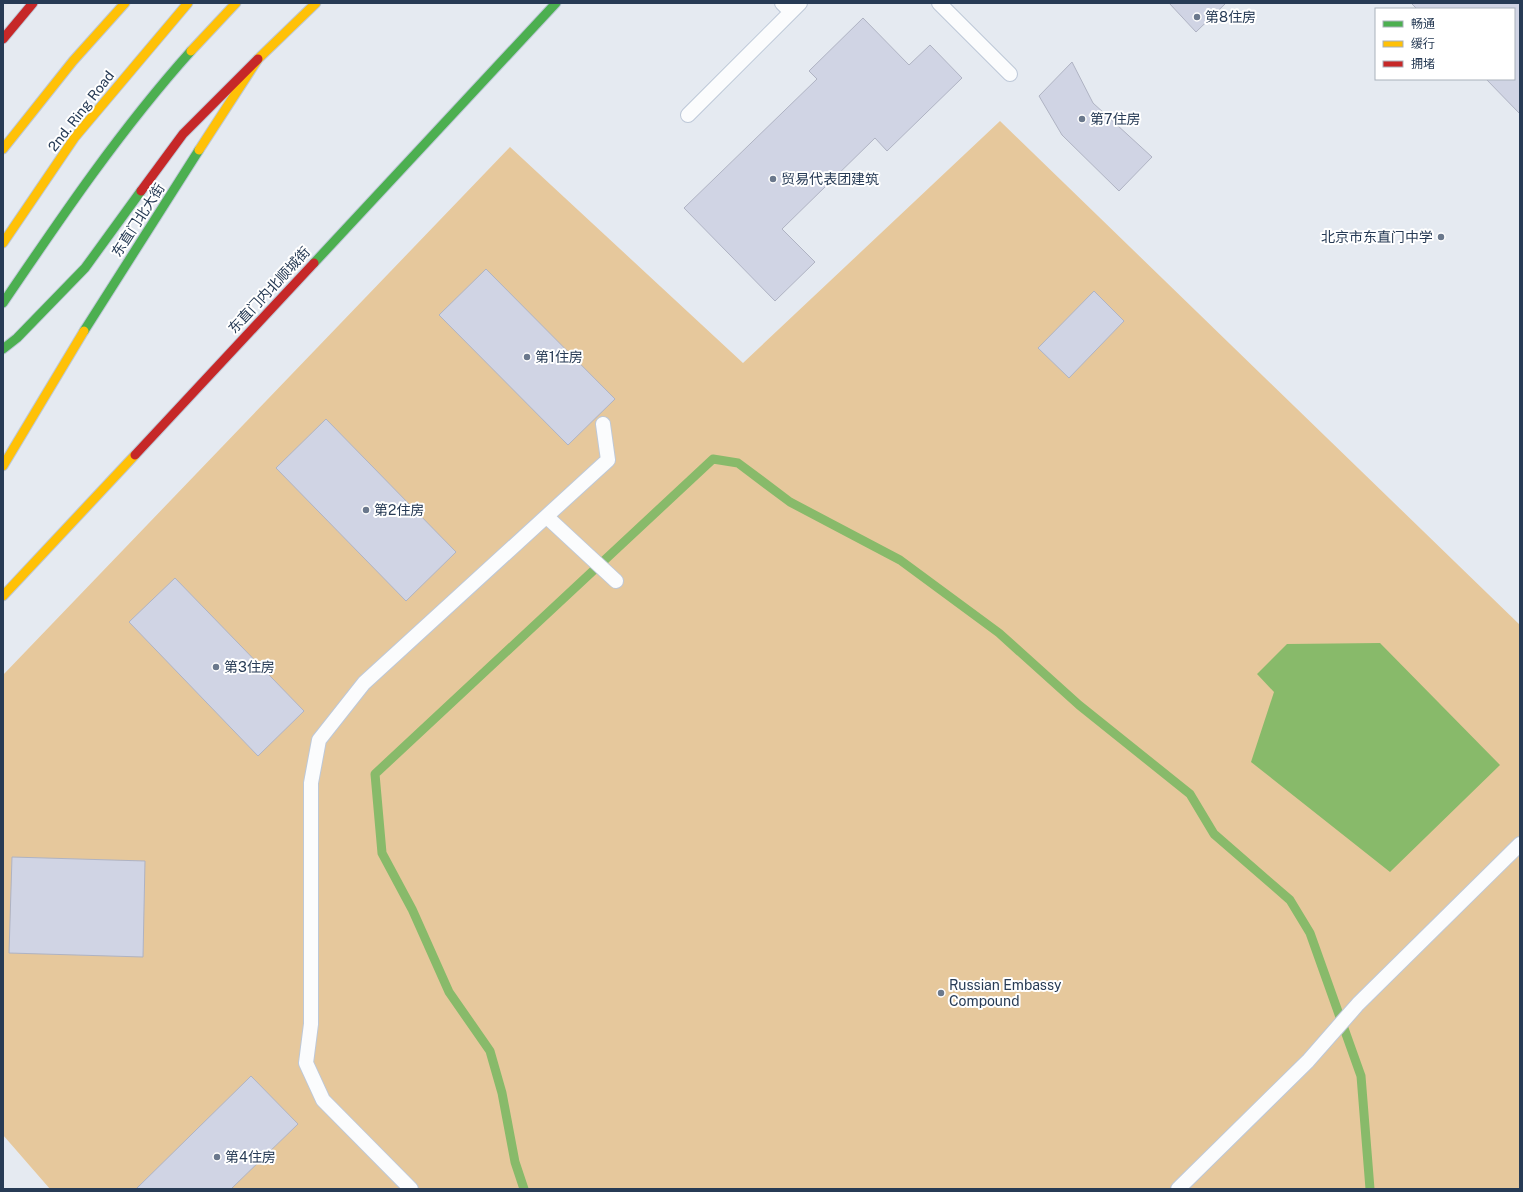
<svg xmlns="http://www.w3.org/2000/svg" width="1523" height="1192" font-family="'Public Sans','Noto Sans SC',sans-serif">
<rect width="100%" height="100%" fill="#e5eaf1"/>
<path fill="#e6c89c" d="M1000 121 1520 625V1189H50L3 1135V675L510 147 743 363Z"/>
<path fill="#88ba6a" d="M1380 643 1500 765 1390 872 1251 762 1274 692 1257 674 1287 644Z"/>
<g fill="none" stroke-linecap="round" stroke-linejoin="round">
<path stroke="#88ba6a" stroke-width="9" d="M524 1189 515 1162 502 1093 490 1051 449 992 412 909 382 853 375 774 713 459 738 463 790 502 900 560 999 633 1079 705 1190 794 1214 834 1290 900 1310 933 1361 1076 1370 1189"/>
</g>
<path fill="#d0d4e4" stroke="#afb3c3" d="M1169 3H1226L1196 32Z
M1411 3H1520V114L1486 79H1514V9H1417Z
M863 18 909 65 930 45 962 78 887 151 875 138 782 229 815 262 775 301 684 208 817 79 809 71Z
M1072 62 1093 103 1152 157 1119 191 1062 135 1039 96Z
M486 269 615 399 568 445 439 315Z
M1094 291 1124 321 1069 378 1038 348Z
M326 419 456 552 406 601 276 468Z
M175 578 304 711 258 756 129 622Z
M12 857 145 861 143 957 9 953Z
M251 1076 298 1124 231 1189H136Z"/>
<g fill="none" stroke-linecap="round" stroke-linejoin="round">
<defs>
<path id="lane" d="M782 3 791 12
M939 3 1010 74
M688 115 800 3
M547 517 616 581
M411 1189 323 1100 306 1063 311 1024V783L319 740 364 683 608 460 603 424
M1178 1189 1308 1061 1358 1004 1520 844"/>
<path id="fast" d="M314 263 556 3
M3 303C62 216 121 129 191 51
M84 331 199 150
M3 349 17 338 85 268 141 191"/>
<path id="slow" d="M191 51 236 3
M3 149 73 61 125 3
M199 150 258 59 316 3
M3 243 75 137 188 3
M3 466 84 331
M3 596 135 455"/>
<path id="jam" d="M3 39 33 3
M141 191 183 134 258 59
M135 455 314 263"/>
</defs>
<use href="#lane" stroke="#bdc8d8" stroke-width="16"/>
<use href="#fast" stroke="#bdc8d8" stroke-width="11"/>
<use href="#slow" stroke="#bdc8d8" stroke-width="11"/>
<use href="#jam" stroke="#bdc8d8" stroke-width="11"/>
<use href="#lane" stroke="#fbfcfd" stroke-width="14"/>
<use href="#fast" stroke="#4caf50" stroke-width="9"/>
<use href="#slow" stroke="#ffc107" stroke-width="9"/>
<use href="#jam" stroke="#c62828" stroke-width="9"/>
</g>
<g fill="#6a788c" stroke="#fff" stroke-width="1.5">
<circle cx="1197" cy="17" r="4"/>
<circle cx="1082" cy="119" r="4"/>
<circle cx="773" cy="179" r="4"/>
<circle cx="1441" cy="237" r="4"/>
<circle cx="527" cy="357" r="4"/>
<circle cx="366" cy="510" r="4"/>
<circle cx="216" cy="667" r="4"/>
<circle cx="941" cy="993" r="4"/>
<circle cx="217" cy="1157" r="4"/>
</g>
<g text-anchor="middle" stroke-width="4" stroke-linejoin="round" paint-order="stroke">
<g font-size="14" fill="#273b55" stroke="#fff" text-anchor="start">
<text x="1205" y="22">第8住房</text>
<text x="1090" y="124">第7住房</text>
<text x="781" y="184">贸易代表团建筑</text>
<text x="1433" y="242" text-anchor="end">北京市东直门中学</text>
<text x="535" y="362">第1住房</text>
<text x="374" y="515">第2住房</text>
<text x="224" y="672">第3住房</text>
<text x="949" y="990">Russian Embassy<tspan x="949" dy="16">Compound</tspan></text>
<text x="225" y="1162">第4住房</text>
</g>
<g font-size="14" fill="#273b55" stroke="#fff">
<text transform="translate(81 111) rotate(-52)" y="5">2nd. Ring Road</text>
<text transform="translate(138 220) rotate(-57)" y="5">东直门北大街</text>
<text transform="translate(269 290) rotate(-47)" y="5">东直门内北顺城街</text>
</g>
</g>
<rect width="1523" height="1192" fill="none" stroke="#273b55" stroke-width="8"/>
<rect x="1375" y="8" width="140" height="72" fill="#ffffff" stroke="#a9b1bb"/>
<rect x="1383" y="21" width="20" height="6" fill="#4caf50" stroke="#a9b1bb"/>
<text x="1411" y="28" font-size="12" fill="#273b55">畅通</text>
<rect x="1383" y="41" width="20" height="6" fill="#ffc107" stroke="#a9b1bb"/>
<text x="1411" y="48" font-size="12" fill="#273b55">缓行</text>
<rect x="1383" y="61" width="20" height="6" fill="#c62828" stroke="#a9b1bb"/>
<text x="1411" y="68" font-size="12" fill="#273b55">拥堵</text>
</svg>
